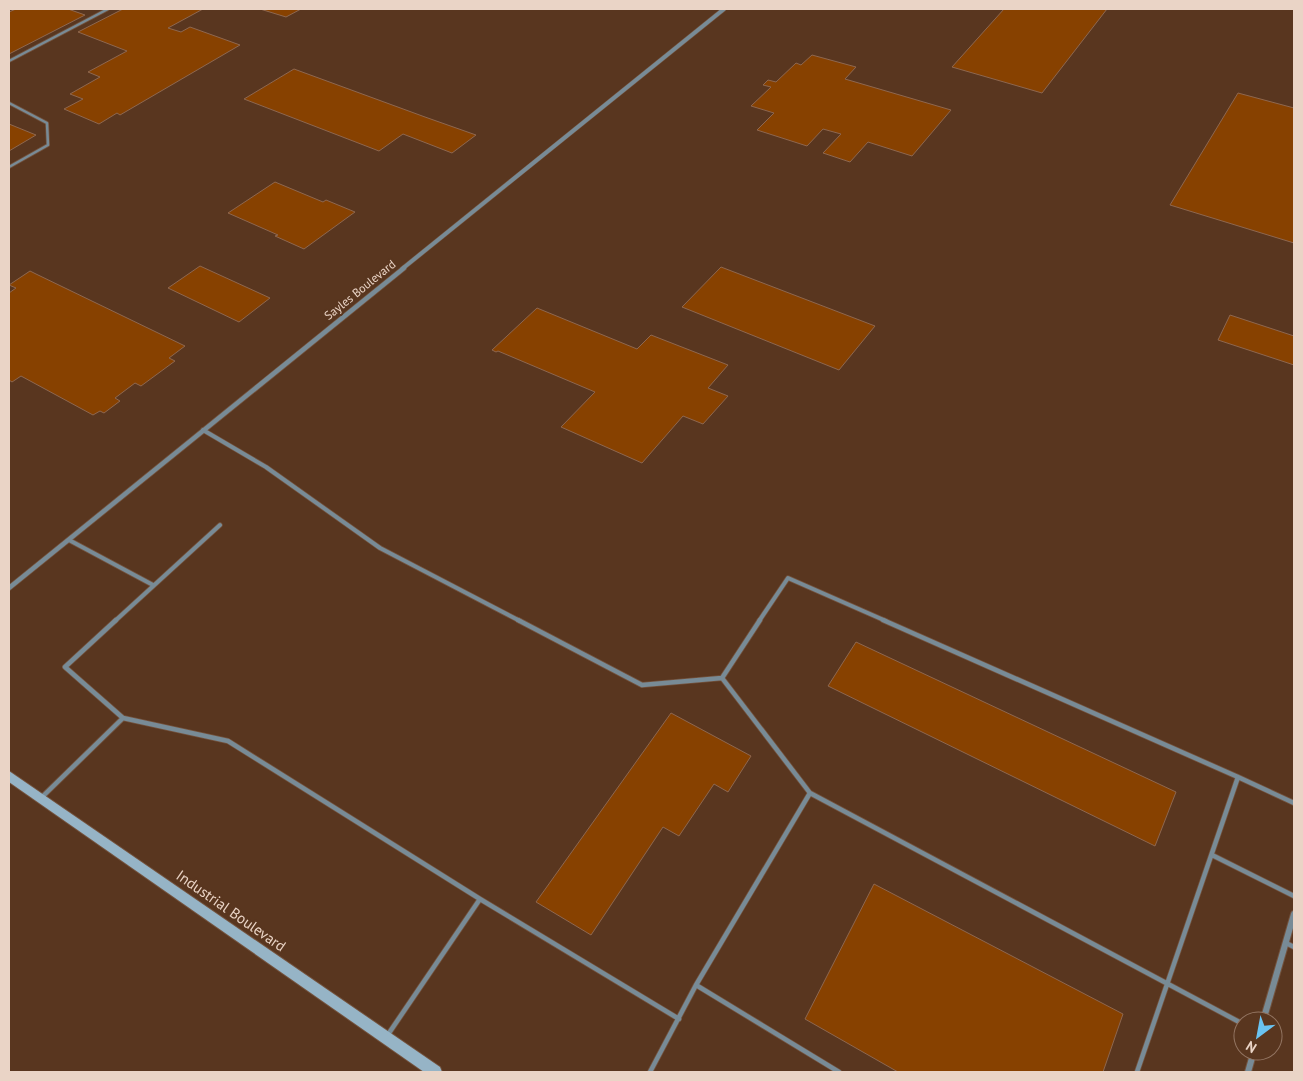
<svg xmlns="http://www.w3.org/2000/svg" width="1303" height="1081" font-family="'PT Sans',sans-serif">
<rect width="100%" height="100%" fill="#59361f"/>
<path fill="#874100" stroke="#8e674f" d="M16 9H68L85 15 9 54V12Z
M123 9H203L168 28 181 32 190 27 240 45 120 115 117 113 99 124 64 109 83 99 70 94 100 77 88 72 127 51 78 32Z
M260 9H301L286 17Z
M1004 9H1107L1042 93 952 67Z
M812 55 856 67 845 79 951 110 912 156 868 142 850 162 823 153 841 134 823 129 807 146 757 130 774 113 751 106 771 87 763 85 768 80 776 82 796 63 801 65Z
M294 69 425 117 476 135 452 153 403 134 379 151 244 99Z
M1238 93 1294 108V243L1170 205Z
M9 124 36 135 9 151Z
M275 182 323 202 326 200 355 212 304 249 275 236 278 235 228 213Z
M200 266 270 298 239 322 168 288Z
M721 267 875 326 839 370 682 307Z
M30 271 36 274 185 346 169 358 175 361 141 386 135 383 115 398 120 401 104 413 100 411 93 415 21 376 12 382 9 380V293L16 288 9 285Z
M537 308 637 349 651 335 728 365 708 388 728 396 703 424 683 416 642 463 561 427 595 392 498 351 496 352 492 350Z
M1230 315 1294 336V365L1218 340Z
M856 642 1176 792 1155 846 828 686Z
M671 713 751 756 728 792 714 784 679 836 663 827 591 935 536 902Z
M874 884 1123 1014 1103 1072H898L805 1019Z"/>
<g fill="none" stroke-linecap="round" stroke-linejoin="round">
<defs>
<path id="lane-far2" d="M9 61 108 9
M9 103 47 123 48 145 9 167"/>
<path id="lane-far1" d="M203 430 266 467 380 548 520 621
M69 540 153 585
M115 621 220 525
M759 621 788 578 886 621"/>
<path id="lane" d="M116 620 65 667 123 718 228 741 480 899 679 1019
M518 620 642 685 722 678 810 793
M883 620 1238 777
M722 678 760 620
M41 798 123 718
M1212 855 1294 896
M1286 943 1294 947
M696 985 839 1072
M387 1036 480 899
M650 1072 696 985 810 793 1243 1024
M1137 1072 1238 777 1294 803"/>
<path id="street-far2" d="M402 269 724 9"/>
<path id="street-far1" d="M9 588 404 268"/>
<path id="street" d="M1263 1021 1294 914
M1248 1072 1254 1051"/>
<path id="secondary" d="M9 771 440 1067 442 1072H424L9 782Z"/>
</defs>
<use href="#lane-far2" stroke="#73523d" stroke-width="4"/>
<use href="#lane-far1" stroke="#73523d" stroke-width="5.5"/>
<use href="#lane" stroke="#73523d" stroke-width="6"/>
<use href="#street-far2" stroke="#73523d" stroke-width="5"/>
<use href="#street-far1" stroke="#73523d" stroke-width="6"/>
<use href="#street" stroke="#73523d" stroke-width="8"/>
<use href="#secondary" stroke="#73523d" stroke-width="2"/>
<use href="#lane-far2" stroke="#788b96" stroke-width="2.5"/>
<use href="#lane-far1" stroke="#788b96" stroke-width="4"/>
<use href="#lane" stroke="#788b96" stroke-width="4.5"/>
<use href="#street-far2" stroke="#788b96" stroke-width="4"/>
<use href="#street-far1" stroke="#788b96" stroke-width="4.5"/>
<use href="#street" stroke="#788b96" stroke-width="6"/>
<use href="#secondary" fill="#96b4c6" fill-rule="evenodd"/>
</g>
<g text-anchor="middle" stroke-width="4" stroke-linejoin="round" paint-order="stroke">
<g font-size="12" fill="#ead4c6" stroke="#59361f">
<text transform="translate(360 290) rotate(-39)" y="4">Sayles Boulevard</text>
</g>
<g font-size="15" fill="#ead4c6" stroke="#59361f">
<text transform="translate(231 911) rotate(35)" y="5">Industrial Boulevard</text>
</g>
</g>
<rect width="1303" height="1081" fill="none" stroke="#ead4c6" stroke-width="20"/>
<g transform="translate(1258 1036) rotate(212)"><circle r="24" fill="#59361f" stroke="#937562"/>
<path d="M0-4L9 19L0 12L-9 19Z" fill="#6ac3f1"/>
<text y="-8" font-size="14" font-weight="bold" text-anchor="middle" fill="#ead4c6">N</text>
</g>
</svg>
